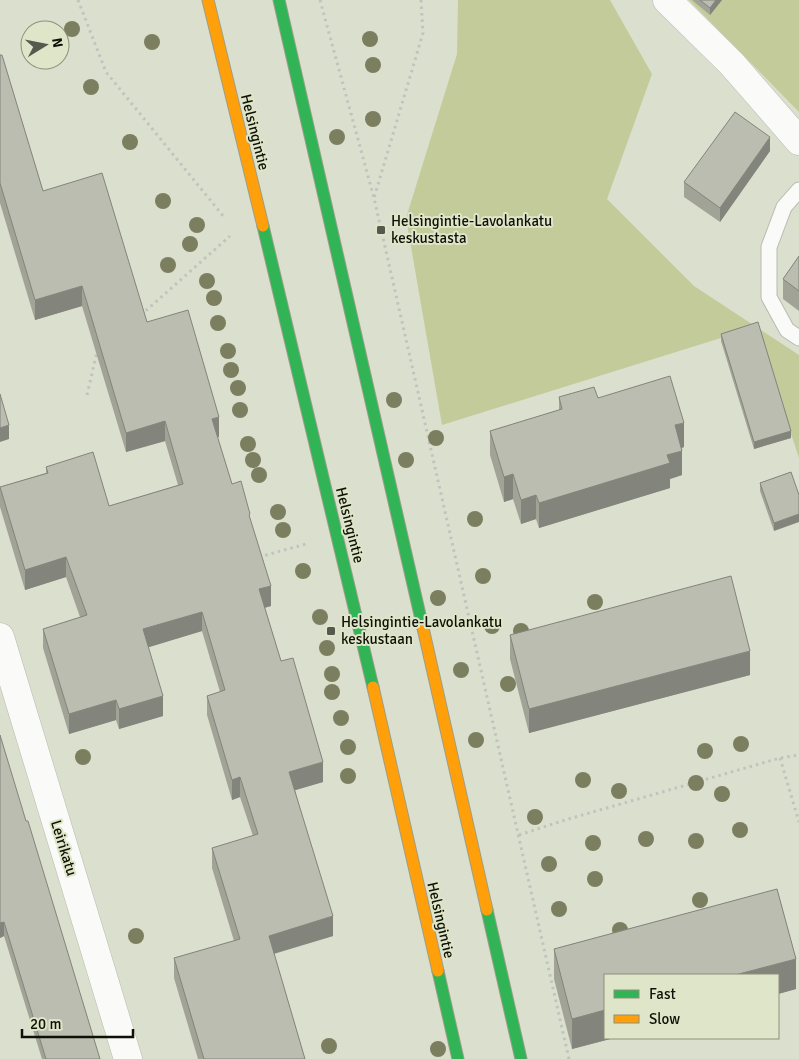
<svg xmlns="http://www.w3.org/2000/svg" width="799" height="1059" font-family="Signika,sans-serif">
<rect width="100%" height="100%" fill="#dbdfce"/>
<path fill="#c3cb9a" d="M458 0H610L652 74 607 199 694 286 799 355V458L756 327 442 425 406 218 457 54Z
M689 0H799V112Z"/>
<g fill="none" stroke-linecap="round" stroke-linejoin="round">
<defs>
<path id="lane" d="M799 190 784 207 769 247V297L787 330 799 338"/>
<path id="street" d="M667 0 732 64 799 141
M0 637 128 1059"/>
<path id="fast" d="M279 0 423 628
M263 226 373 687
M487 910 521 1059
M438 971 458 1059"/>
<path id="slow" d="M208 0 263 226
M423 628 487 910
M373 687 438 971"/>
</defs>
<use href="#lane" stroke="#b8bbae" stroke-width="17"/>
<use href="#street" stroke="#b8bbae" stroke-width="29"/>
<use href="#fast" stroke="#9b9f89" stroke-width="13"/>
<use href="#slow" stroke="#9b9f89" stroke-width="13"/>
<path stroke="#c1c3bd" stroke-width="3" stroke-dasharray="2.5 4" stroke-linecap="butt" d="M78 0 106 72 224 217
M320 0 374 198
M421 0 423 33 374 198 569 1059
M141 315 230 236
M87 395 96 356 99 353
M259 557 306 544
M780 758 799 822
M519 835 565 820 780 758 799 755"/>
<use href="#lane" stroke="#fafaf8" stroke-width="15"/>
<use href="#street" stroke="#fafaf8" stroke-width="28"/>
<use href="#fast" stroke="#30b455" stroke-width="11"/>
<use href="#slow" stroke="#ff9f0a" stroke-width="11"/>
</g>
<g fill="#7b7f5f">
<circle cx="72" cy="29" r="8"/>
<circle cx="370" cy="39" r="8"/>
<circle cx="152" cy="42" r="8"/>
<circle cx="373" cy="65" r="8"/>
<circle cx="91" cy="87" r="8"/>
<circle cx="373" cy="119" r="8"/>
<circle cx="337" cy="137" r="8"/>
<circle cx="130" cy="142" r="8"/>
<circle cx="163" cy="201" r="8"/>
<circle cx="197" cy="225" r="8"/>
<circle cx="190" cy="244" r="8"/>
<circle cx="168" cy="265" r="8"/>
<circle cx="207" cy="281" r="8"/>
<circle cx="214" cy="298" r="8"/>
<circle cx="218" cy="323" r="8"/>
<circle cx="228" cy="351" r="8"/>
<circle cx="231" cy="370" r="8"/>
<circle cx="238" cy="388" r="8"/>
<circle cx="394" cy="400" r="8"/>
<circle cx="240" cy="410" r="8"/>
<circle cx="436" cy="438" r="8"/>
<circle cx="248" cy="444" r="8"/>
<circle cx="253" cy="460" r="8"/>
<circle cx="406" cy="460" r="8"/>
<circle cx="259" cy="475" r="8"/>
<circle cx="278" cy="512" r="8"/>
<circle cx="475" cy="519" r="8"/>
<circle cx="283" cy="530" r="8"/>
<circle cx="303" cy="571" r="8"/>
<circle cx="483" cy="576" r="8"/>
<circle cx="438" cy="598" r="8"/>
<circle cx="595" cy="602" r="8"/>
<circle cx="320" cy="617" r="8"/>
<circle cx="492" cy="626" r="8"/>
<circle cx="521" cy="631" r="8"/>
<circle cx="327" cy="648" r="8"/>
<circle cx="461" cy="670" r="8"/>
<circle cx="332" cy="674" r="8"/>
<circle cx="508" cy="684" r="8"/>
<circle cx="332" cy="692" r="8"/>
<circle cx="341" cy="718" r="8"/>
<circle cx="476" cy="740" r="8"/>
<circle cx="741" cy="744" r="8"/>
<circle cx="348" cy="747" r="8"/>
<circle cx="705" cy="751" r="8"/>
<circle cx="83" cy="757" r="8"/>
<circle cx="348" cy="776" r="8"/>
<circle cx="583" cy="780" r="8"/>
<circle cx="696" cy="783" r="8"/>
<circle cx="619" cy="791" r="8"/>
<circle cx="722" cy="794" r="8"/>
<circle cx="535" cy="817" r="8"/>
<circle cx="740" cy="830" r="8"/>
<circle cx="646" cy="839" r="8"/>
<circle cx="696" cy="841" r="8"/>
<circle cx="593" cy="843" r="8"/>
<circle cx="549" cy="864" r="8"/>
<circle cx="595" cy="879" r="8"/>
<circle cx="700" cy="900" r="8"/>
<circle cx="559" cy="909" r="8"/>
<circle cx="620" cy="930" r="8"/>
<circle cx="136" cy="936" r="8"/>
<circle cx="329" cy="1046" r="8"/>
<circle cx="438" cy="1049" r="8"/>
</g>
<path fill="#a1a397" d="M692 0H722L710 15Z
M0 55 43 191 147 322 219 437H217L232 484 250 518 271 606 265 608 281 661 323 782 295 790 333 936 274 954 305 1059H198L174 978V958L234 941 212 868V848L253 836 240 797 232 800 207 715V696L220 692 202 631 148 647 163 716 119 729 116 720 69 734 43 648V629L80 617 66 577 25 590 0 507V487L46 473V467L109 506 178 485 165 441 126 452 82 306 35 320 0 203Z
M770 151 720 222 684 197V182Z
M799 256V311L783 299V279Z
M721 334 791 438 754 449 721 341Z
M559 397 598 398 684 447 682 448V475L670 479V488L539 528 536 519 521 524 513 499 504 502 490 455V431L559 410Z
M791 472 774 531 760 491V483Z
M510 635 750 675 529 733 510 659Z
M26 821 100 1059H42L4 936 0 938Z
M777 889 796 959V989L778 994V975H605V1038H614L572 1049 554 979V949Z"/>
<path fill="#83847b" d="M716 0H722L710 15V8Z
M770 137V151L720 222V208Z
M82 286V306L35 320V300Z
M219 417V437L212 439V419Z
M165 421V441L126 452V433Z
M684 423V447L675 450V425Z
M9 425V439L0 442V428Z
M791 431V438L754 449V442Z
M682 451V475L670 479V488L539 528V503L667 455Z
M513 474V499L504 502V477Z
M536 495V519L521 524V500Z
M799 514V522L774 531V523Z
M66 557V577L25 590V570Z
M271 586V606L259 609V589Z
M202 612V631L143 649V629Z
M750 651V675L529 733V709Z
M163 696V716L119 729V709Z
M116 700V720L69 734V714Z
M323 762V782L289 792V772Z
M240 777V797L232 800V780Z
M333 916V936L269 955V936Z
M4 922V936L0 938V923Z
M796 959V989L778 994V975H735Z
M605 1010V1038H614L572 1049V1019Z"/>
<path fill="#bbbdb0" stroke="#83847b" d="M700 0H716L710 8Z
M0 55H2L43 191 102 173 147 322 188 310 219 417 212 419 232 484 241 481 250 514 249 515 271 586 259 589 281 661 293 658 323 762 289 772 333 916 269 936 305 1059H204L174 958 240 939 212 848 258 834 240 777 232 780 207 696 225 690 202 612 143 629 163 696 119 709 116 700 69 714 43 629 87 615 66 557 25 570 0 487 48 473 46 467 93 452 109 506 183 484 165 421 126 433 82 286 35 300 0 183Z
M735 112 770 137 720 208 684 182Z
M799 256V291L783 279Z
M758 322 791 431 754 442 721 334Z
M670 376 684 423 675 425 682 451 667 455 670 463 539 503 536 495 521 500 513 474 504 477 490 431 562 409 559 397 594 387 598 398Z
M0 394 9 425 0 428Z
M791 472 799 495V514L774 523 760 483Z
M731 576 750 651 529 709 510 635Z
M0 735 26 821H28L100 1059H46L4 922 0 923Z
M777 889 796 959 735 975H605V1010L572 1019 554 949Z"/>
<g fill="#56594d" stroke="#dfe5c8" stroke-width="2">
<rect x="376" y="225" width="10" height="10" rx="2.5"/>
<rect x="326" y="626" width="10" height="10" rx="2.5"/>
</g>
<g text-anchor="middle" stroke-width="4" stroke-linejoin="round" paint-order="stroke">
<g font-size="15" fill="#0f1107" stroke="#dfe5c8">
<text transform="translate(255 132) rotate(76)" y="5">Helsingintie</text>
<text transform="translate(350 525) rotate(76)" y="5">Helsingintie</text>
<text transform="translate(64 848) rotate(73)" y="5">Leirikatu</text>
<text transform="translate(441 920) rotate(77)" y="5">Helsingintie</text>
</g>
<g font-size="15" fill="#0f1107" stroke="#dfe5c8" text-anchor="start">
<text x="391" y="226">Helsingintie-Lavolankatu<tspan x="391" dy="17">keskustasta</tspan></text>
<text x="341" y="627">Helsingintie-Lavolankatu<tspan x="341" dy="17">keskustaan</tspan></text>
</g>
</g>
<rect x="604" y="974" width="175" height="65" fill="#dfe5c8" stroke="#8c907b"/>
<rect x="614" y="990" width="25" height="8" fill="#30b455" stroke="#8c907b"/>
<text x="649" y="999" font-size="15" fill="#0f1107">Fast</text>
<rect x="614" y="1015" width="25" height="8" fill="#ff9f0a" stroke="#8c907b"/>
<text x="649" y="1024" font-size="15" fill="#0f1107">Slow</text>
<g transform="translate(45 45) rotate(80)"><circle r="24" fill="#dfe5c8" stroke="#8c907b"/>
<path d="M0-4L9 19L0 12L-9 19Z" fill="#56594d"/>
<text y="-8" font-size="14" font-weight="bold" text-anchor="middle" fill="#0f1107">N</text>
</g>
<path d="M22 1029v8h111v-8" fill="none" stroke="#0f1107" stroke-width="2.5"/>
<text x="30" y="1029" font-size="15" fill="#0f1107" stroke="#dfe5c8" stroke-width="4" paint-order="stroke">20 m</text>
</svg>
